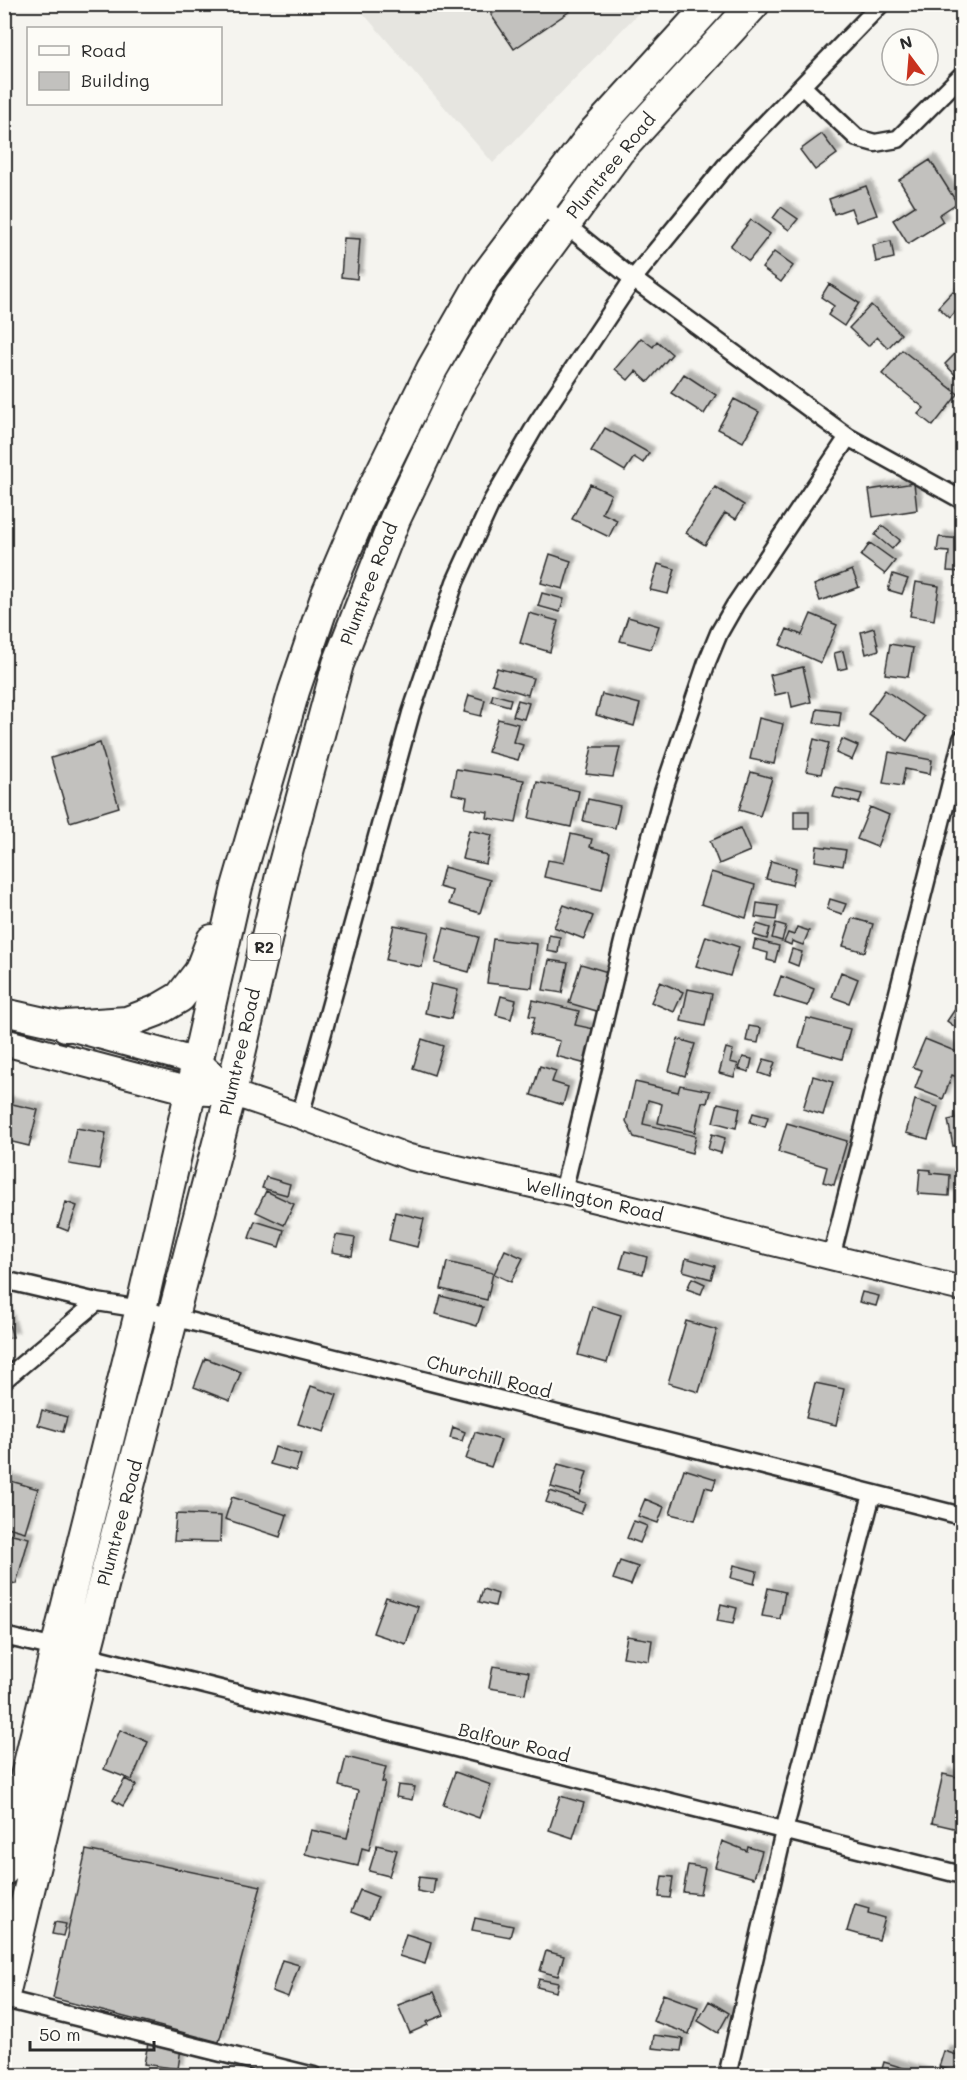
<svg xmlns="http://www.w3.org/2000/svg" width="967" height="2080" font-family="Mali,sans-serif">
<defs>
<filter id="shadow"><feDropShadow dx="5.5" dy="-5.5" stdDeviation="1.5" flood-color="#0004"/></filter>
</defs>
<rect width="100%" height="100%" fill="#f5f4ef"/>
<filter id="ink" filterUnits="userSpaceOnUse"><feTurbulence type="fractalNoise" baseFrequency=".0167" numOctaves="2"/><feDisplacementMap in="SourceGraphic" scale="12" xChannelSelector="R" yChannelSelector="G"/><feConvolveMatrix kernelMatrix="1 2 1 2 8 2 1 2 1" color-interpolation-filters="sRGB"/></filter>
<g filter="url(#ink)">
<path fill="#e6e5e0" d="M356 5H646L493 163Z"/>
<path fill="#c2c1be" stroke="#2b2b2b" stroke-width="1.5" filter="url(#shadow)" d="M506 4H566L570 11 514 49 491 15Z
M822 134 837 154 815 170 800 150Z
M930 160 957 203 939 215 943 222 908 244 893 220 915 206 899 180Z
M866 186 877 215 856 222 851 208 834 214 829 199Z
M781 207 798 219 789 230 773 218Z
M751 220 770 234 749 261 730 246Z
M344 238 360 239 357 279 341 277Z
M891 241 894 258 876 262 873 245Z
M774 252 793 266 781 282 762 268Z
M829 284 859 303 844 326 828 315 834 306 821 297Z
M953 291 962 300V316L957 310 950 318 938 307Z
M871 305 901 334 888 348 877 337 868 346 849 328Z
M641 338 653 347 657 341 672 354 648 382 636 371 628 380 615 369Z
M962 347V382L945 364Z
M902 350 958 394 933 426 918 414 924 408 882 374Z
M684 374 716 395 704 414 671 393Z
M734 399 759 412 743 442 718 429Z
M605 428 649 453 643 463 634 457 625 471 591 451Z
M914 483 917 510 873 517 869 490Z
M590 484 611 494 602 513 617 520 609 537 572 519Z
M715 487 744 505 736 519 725 513 705 545 686 533Z
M882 526 900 540 892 549 875 535Z
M939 537 962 539V572L947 571 949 552 937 551Z
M870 543 895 561 885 574 861 556Z
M550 554 571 561 563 589 541 583Z
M658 564 675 569 668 594 650 590Z
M852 570 859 587 820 601 814 585Z
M893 574 908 579 902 594 888 590Z
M916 582 939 586 934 620 910 616Z
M542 593 564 599 560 612 538 606Z
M529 613 558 621 550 652 520 643Z
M811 614 837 625 821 663 780 645 787 629 802 635Z
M628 617 659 626 651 649 620 641Z
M874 628 879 650 866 654 861 632Z
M890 644 913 648 908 677 885 674Z
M843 651 847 668 838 670 834 653Z
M803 667 811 702 792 707 789 692 775 695 770 675Z
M497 668 533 678 528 695 492 684Z
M885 690 924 717 907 741 868 714Z
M493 694 511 699 509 706 491 701Z
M602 694 640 704 634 726 596 715Z
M469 695 485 700 481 716 464 712Z
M518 700 529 703 524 719 513 716Z
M817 709 841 712 839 727 814 723Z
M759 718 783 724 774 764 750 759Z
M498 719 518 724 513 742 523 745 518 760 488 752Z
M814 739 829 743 821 774 806 771Z
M842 739 858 746 852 760 836 753Z
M100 743 119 807 70 822 51 758Z
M592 747H620L613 777 586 774Z
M889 752 932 760 930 774 905 769 902 786 883 783Z
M456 769 524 780 516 823 487 818 488 812 465 808 467 797 452 794Z
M751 772 772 778 760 816 739 810Z
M537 782 579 791 571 827 529 818Z
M836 788 862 794 859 803 833 797Z
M588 799 620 806 615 828 583 821Z
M870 807 889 815 877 847 857 839Z
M794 811H809V829H794Z
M740 828 750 851 719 864 710 841Z
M469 830 492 835 486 864 462 859Z
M571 834 592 839 590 847 610 852 602 890 544 877 548 860 564 863Z
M817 846 846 850 843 866 815 861Z
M771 861 796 868 792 885 766 879Z
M444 867 490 880 480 913 449 904 453 891 439 887Z
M711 872 755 885 746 918 701 904Z
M830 899 846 904 842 914 827 909Z
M757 903 778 906 776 920 755 917Z
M564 905 593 916 584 939 554 927Z
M852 918 873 924 865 952 843 946Z
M776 923 786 926 782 941 772 938Z
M757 924 770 928 767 939 753 935Z
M394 925 429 932 422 967 386 960Z
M797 927 809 931 803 945 792 941 791 945 784 942 788 933 794 935Z
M444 928 479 937 469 972 435 963Z
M549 935 560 937 558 953 547 951Z
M706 936 739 947 730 976 696 966Z
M493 939 537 944 532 988 487 983Z
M755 940 779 946 775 962 767 960 768 953 753 949Z
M792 949 802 952 798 966 788 962Z
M549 960 568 963 562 993 543 990Z
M581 964 611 973 600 1012 569 1003Z
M841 972 858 979 849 1003 832 997Z
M781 976 814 989 808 1006 774 996Z
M660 982 683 992 674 1012 651 1002Z
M431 984 458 990 451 1019 425 1013Z
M688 989 712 994 705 1026 681 1021Z
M501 996 516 1000 511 1019 496 1015Z
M962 999V1032L947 1021Z
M533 1000 579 1011 575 1025 594 1029 586 1064 556 1056 560 1041 530 1034 535 1017 529 1016Z
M807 1018 850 1029 842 1059 799 1047Z
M749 1026 761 1028 758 1043 746 1041Z
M422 1039 443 1046 434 1075 413 1068Z
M678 1039 695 1044 685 1076 669 1071Z
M925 1039 962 1054V1063L957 1077 952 1075 943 1099 915 1088 922 1070 913 1067Z
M726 1048 733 1050 730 1062 738 1064 734 1077 719 1073Z
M743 1057 752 1059 749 1072 739 1069Z
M764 1059 775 1062 770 1077 759 1073Z
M540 1066 556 1071 552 1082 568 1087 563 1105 531 1095Z
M813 1076 833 1082 823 1115 803 1109Z
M635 1082 678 1092 680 1085 710 1091 707 1103 702 1102 695 1132 658 1123 662 1104 648 1100 643 1124 696 1136 692 1153 634 1137 626 1121Z
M915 1100 938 1107 928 1139 906 1133Z
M4 1102 38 1110 29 1146 4 1140Z
M718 1103 740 1108 736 1128 713 1122Z
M753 1113 768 1117 765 1127 750 1122Z
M962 1117V1144L953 1146 948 1120Z
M787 1123 847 1141 834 1185 823 1182 827 1167 778 1152Z
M76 1128 106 1133 99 1169 69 1164Z
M712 1134 725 1138 721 1153 708 1149Z
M920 1169 931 1170 930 1173 950 1175 949 1196 918 1194Z
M266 1177 290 1184 287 1195 262 1188Z
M266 1191 294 1204 284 1225 256 1212Z
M66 1202 77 1206 68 1231 58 1227Z
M395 1212 424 1219 417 1247 389 1240Z
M255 1221 284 1230 279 1247 249 1238Z
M336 1235 355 1238 352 1256 332 1252Z
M505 1250 523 1258 511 1282 494 1274Z
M625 1251 647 1257 643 1274 620 1268Z
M686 1258 715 1266 711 1279 683 1271Z
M447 1262 493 1273 487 1300 441 1289Z
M692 1278 705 1284 701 1294 687 1289Z
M862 1292 879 1296 876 1306 859 1302Z
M441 1296 483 1307 477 1326 436 1314Z
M592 1306 621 1315 607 1363 578 1355Z
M4 1308 13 1337 4 1339Z
M686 1321 717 1330 699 1392 668 1383Z
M205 1358 241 1372 230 1401 194 1387Z
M815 1383 844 1389 836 1425 806 1418Z
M311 1386 337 1395 324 1432 298 1424Z
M42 1410 67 1417 63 1432 38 1425Z
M453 1427 465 1432 462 1441 450 1438Z
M475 1432 501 1440 491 1467 466 1459Z
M275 1447 301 1455 296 1471 270 1464Z
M558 1464 587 1472 580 1495 551 1487Z
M684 1469 716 1479 713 1489 705 1487 695 1520 670 1514Z
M4 1479 38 1489 25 1532 4 1526Z
M550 1491 585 1503 581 1514 546 1502Z
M232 1497 287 1515 280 1537 225 1519Z
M645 1499 664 1507 658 1523 638 1516Z
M176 1514 221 1516 220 1542 174 1541Z
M634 1521 647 1526 640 1543 627 1538Z
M4 1532 29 1538 16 1584 4 1581Z
M620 1561 638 1567 631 1585 613 1579Z
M734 1565 757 1571 754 1584 731 1578Z
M768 1588 785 1592 780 1619 762 1616Z
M483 1589 498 1594 495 1606 479 1602Z
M386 1597 418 1607 406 1644 373 1633Z
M721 1604 737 1608 733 1624 717 1621Z
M627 1636 652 1640 649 1661 623 1657Z
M493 1666 529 1672 525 1694 489 1688Z
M120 1730 148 1742 132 1780 104 1769Z
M346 1757 386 1767 382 1782H385L369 1850 362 1848 358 1866 305 1854 311 1830 347 1838 358 1791 339 1786Z
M455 1772 491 1785 479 1818 443 1805Z
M943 1774 962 1778V1808L958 1829 932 1823Z
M125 1779 136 1785 123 1806 113 1800Z
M398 1785 415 1787 412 1800 396 1797Z
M560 1796 584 1803 573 1838 549 1830Z
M722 1841 747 1851 748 1847 762 1851 754 1878 715 1867Z
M377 1845 397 1850 389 1876 369 1871Z
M86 1850 261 1886 219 2042 53 1998Z
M688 1865 705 1868 700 1894 683 1892Z
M662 1876 673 1877 670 1898 659 1897Z
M419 1877 435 1879 433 1894 417 1891Z
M360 1890 378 1897 369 1919 351 1912Z
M855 1904 869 1908 868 1913 885 1918 879 1940 847 1931Z
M475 1918 513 1926 510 1937 472 1930Z
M55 1922 66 1924 63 1936 52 1934Z
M406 1934 431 1942 425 1964 399 1956Z
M546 1951 564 1956 558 1976 540 1971Z
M282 1960 299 1965 288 1997 272 1991Z
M539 1979 558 1983 556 1992 537 1987Z
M434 1992 444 2015 426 2022 428 2025 410 2033 398 2005Z
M663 1994 698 2007 689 2034 653 2021Z
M709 2001 729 2013 718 2033 698 2021Z
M654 2035 683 2039 681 2051 652 2048Z
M148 2043 181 2048 178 2069 144 2064Z
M944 2051 960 2056 955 2072 939 2067Z
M884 2062 929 2076H880Z"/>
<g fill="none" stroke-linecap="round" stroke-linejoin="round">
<defs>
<path id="street" d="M802 86 857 138 875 143 898 139 962 75
M540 204 633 279 848 437 962 500
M300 1116 411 713 455 582 492 501 537 423 633 279 732 158 881 4
M563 1192 627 925 663 792 707 662 719 633 735 605 848 437
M831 1258 962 739
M4 1280 97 1302 141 1309 962 1516
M4 1380 97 1302
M4 1636 85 1655 962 1875
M4 1999 314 2076
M727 2076 784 1831 872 1494"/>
<path id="secondary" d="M231 1093 300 1116 409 1157 563 1192 962 1289"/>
<path id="primary" d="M4 1012 66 1026 198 1062 231 1093
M4 1042 190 1091 210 1092"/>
<path id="highway" d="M66 1026 127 1022 156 1011 180 997 200 971 212 940
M4 1870 56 1649 141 1309 237 887 294 691 327 594 365 505 432 369 484 278 595 131 711 4
M4 1995 85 1655 231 1093 282 871 338 664 395 519 457 389 510 299 619 151 754 4"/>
</defs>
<use href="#street" stroke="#2b2b2b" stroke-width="21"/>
<use href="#secondary" stroke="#2b2b2b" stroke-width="28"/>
<use href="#primary" stroke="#2b2b2b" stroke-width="30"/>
<use href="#highway" stroke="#2b2b2b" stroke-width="34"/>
<use href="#street" stroke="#fdfcf7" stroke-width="16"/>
<use href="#secondary" stroke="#fdfcf7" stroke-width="24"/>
<use href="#primary" stroke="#fdfcf7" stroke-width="26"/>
<use href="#highway" stroke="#fdfcf7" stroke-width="30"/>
</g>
</g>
<g text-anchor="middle" stroke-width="5" stroke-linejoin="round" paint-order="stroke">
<rect fill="#fdfcf7" stroke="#6a6a68" stroke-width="1.5" x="247.5" y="934" width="33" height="26" rx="4.5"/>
<g font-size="16" font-weight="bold" fill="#2b2b2b">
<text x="264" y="953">R2</text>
</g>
<g font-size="18" fill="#2b2b2b" stroke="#fdfcf7">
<text transform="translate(611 166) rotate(-51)" y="6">Plumtree Road</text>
<text transform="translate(369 584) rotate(-69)" y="6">Plumtree Road</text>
<text transform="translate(240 1052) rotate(-77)" y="6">Plumtree Road</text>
<text transform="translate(594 1200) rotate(13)" y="6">Wellington Road</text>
<text transform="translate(489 1377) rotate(14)" y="6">Churchill Road</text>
<text transform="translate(120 1523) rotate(-75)" y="6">Plumtree Road</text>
<text transform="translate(514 1743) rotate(14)" y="6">Balfour Road</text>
</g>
</g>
<rect width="967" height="2080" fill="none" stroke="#fdfcf7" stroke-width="24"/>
<rect x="12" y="12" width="943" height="2056" fill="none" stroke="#2b2b2b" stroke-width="2" filter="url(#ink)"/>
<rect x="27" y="27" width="195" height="78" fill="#fdfcf7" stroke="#a9a8a5" stroke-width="1.5"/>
<rect x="39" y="46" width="30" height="9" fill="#fdfcf7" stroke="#a9a8a5" stroke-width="1.5"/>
<text x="81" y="57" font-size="18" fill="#2b2b2b">Road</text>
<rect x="39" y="72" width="30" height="18" fill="#c2c1be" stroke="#a9a8a5" stroke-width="1.5"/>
<text x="81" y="87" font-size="18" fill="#2b2b2b">Building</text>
<g transform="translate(910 57) rotate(344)"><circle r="28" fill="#fdfcf7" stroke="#a9a8a5" stroke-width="1.5"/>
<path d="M0-4.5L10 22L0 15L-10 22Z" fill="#c8321e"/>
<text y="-9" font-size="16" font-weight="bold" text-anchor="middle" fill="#2b2b2b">N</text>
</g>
<path d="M30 2041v9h124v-9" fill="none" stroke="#2b2b2b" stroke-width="3"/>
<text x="39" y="2041" font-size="18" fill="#2b2b2b" stroke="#fdfcf7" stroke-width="4.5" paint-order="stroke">50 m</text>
</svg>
